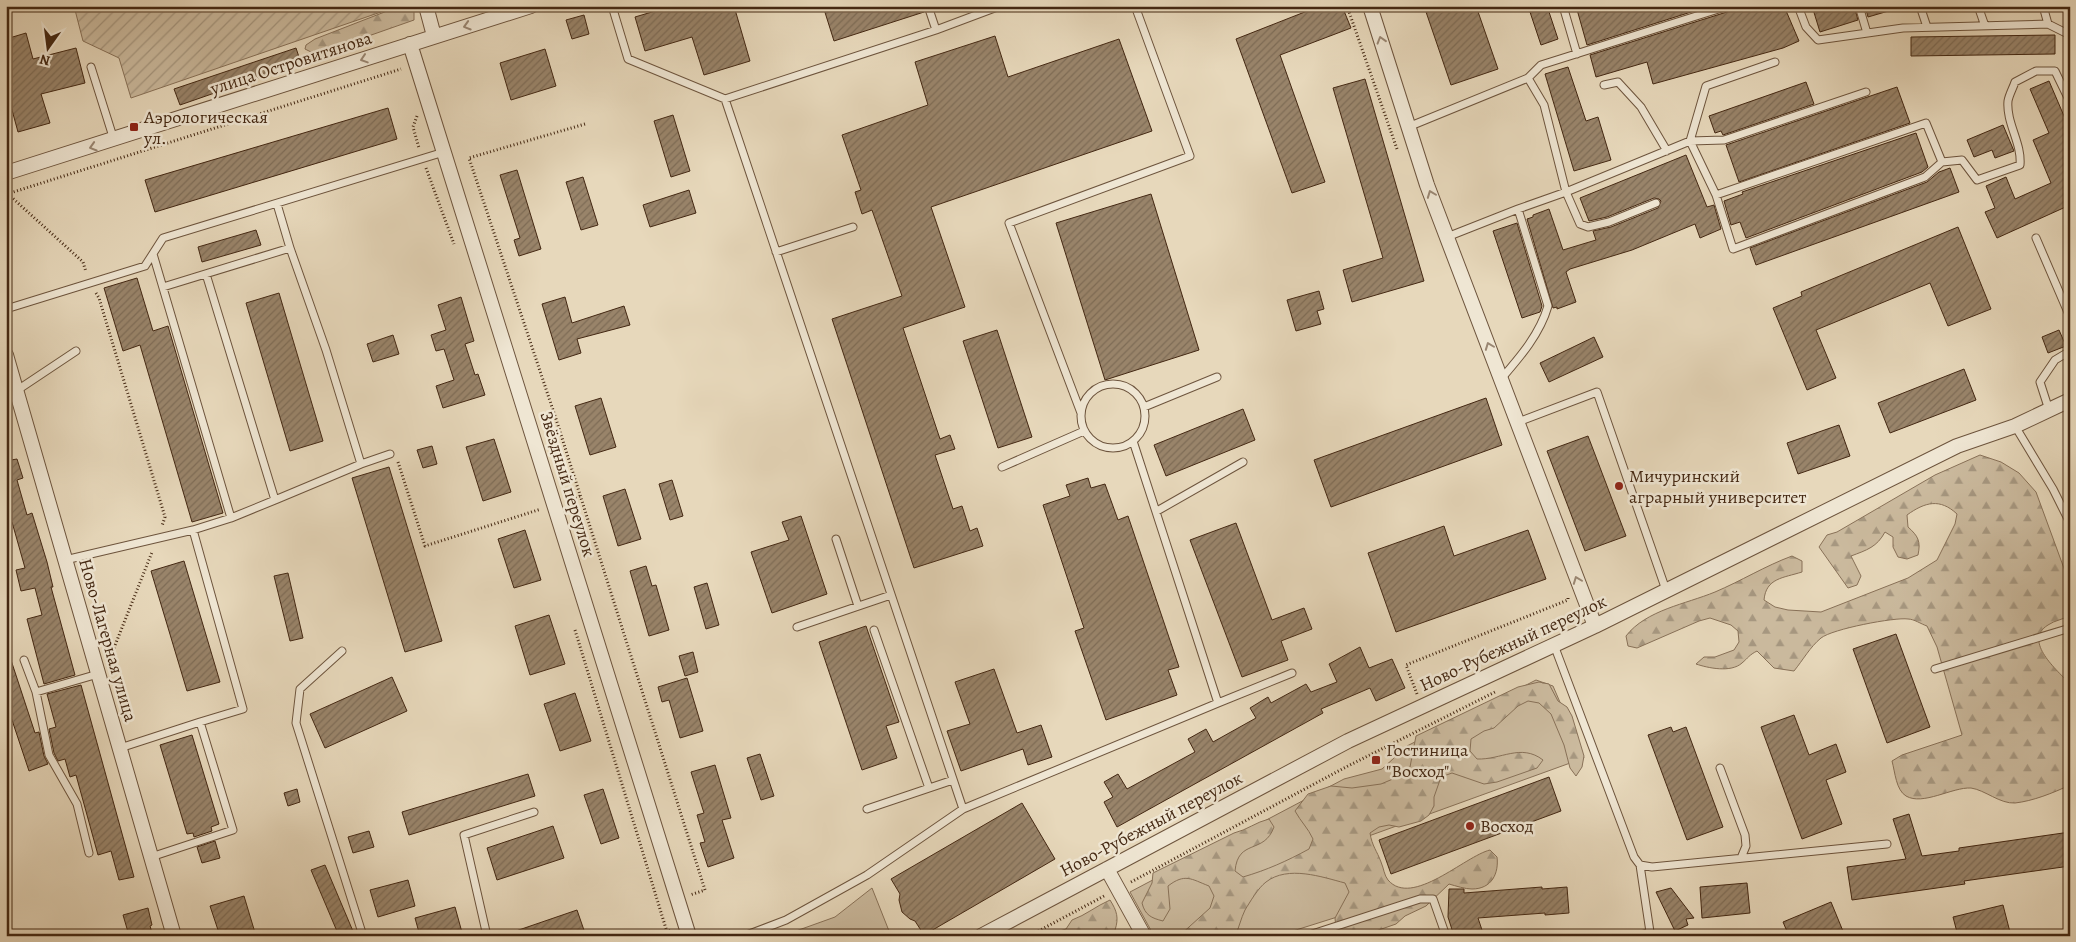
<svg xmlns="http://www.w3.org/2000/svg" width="2076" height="942" font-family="Alegreya,serif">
<defs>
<pattern id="forest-firs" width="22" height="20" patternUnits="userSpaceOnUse" patternTransform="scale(1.25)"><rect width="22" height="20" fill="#cbba9e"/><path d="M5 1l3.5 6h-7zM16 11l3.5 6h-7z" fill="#a69780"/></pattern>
<pattern id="garden-furrows" width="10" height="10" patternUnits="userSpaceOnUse" patternTransform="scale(1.25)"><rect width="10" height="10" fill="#cbba9e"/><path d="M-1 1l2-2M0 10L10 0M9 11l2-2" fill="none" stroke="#a69780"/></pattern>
<pattern id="building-hatch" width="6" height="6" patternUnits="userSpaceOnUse" patternTransform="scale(1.25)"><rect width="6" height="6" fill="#99846a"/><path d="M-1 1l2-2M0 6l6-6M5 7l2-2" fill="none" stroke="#7e6c56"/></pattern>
</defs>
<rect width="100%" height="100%" fill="#e7d8bb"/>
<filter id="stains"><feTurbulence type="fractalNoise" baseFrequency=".004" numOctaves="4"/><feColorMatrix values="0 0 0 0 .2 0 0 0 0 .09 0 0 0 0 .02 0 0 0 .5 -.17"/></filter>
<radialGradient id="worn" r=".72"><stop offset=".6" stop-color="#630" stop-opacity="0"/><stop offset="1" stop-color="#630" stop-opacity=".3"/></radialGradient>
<path fill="#cbba9e" stroke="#887158" d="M1536 680 1553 686 1584 758 1366 837 1391 900 1277 936H1154L1130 892 1344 779 1382 769 1407 746Z
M872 888 891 936H782L835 917Z"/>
<path fill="url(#forest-firs)" stroke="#887158" d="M400 6H414V20L320 53 315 54 305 49 306 45 315 39Z
M1980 455 2001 462 2019 473 2036 492 2069 582 2070 615C2063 620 2055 620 2048 625 2022 641 2058 671 2070 684V785C2053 793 2033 801 2015 803 2000 804 1985 790 1971 788 1952 787 1923 806 1906 796 1896 790 1895 772 1892 761L1902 755 1962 735 1937 647 1927 626C1921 624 1914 619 1908 619 1895 617 1832 629 1821 638 1810 647 1803 660 1794 671L1774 668 1757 651C1749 655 1748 658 1742 663 1731 673 1708 668 1696 664L1704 657H1715L1734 650 1739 642 1738 631 1731 625 1710 618 1699 621 1637 648 1628 646 1626 636C1646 610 1686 604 1715 592 1741 581 1765 566 1792 556L1802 561V572C1783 578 1766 578 1764 600L1775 607 1788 610 1821 612 1908 578 1937 560 1955 524 1957 514C1940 498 1925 502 1907 515L1908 527C1918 536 1921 541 1918 555L1907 559 1898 557 1893 547V537L1885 532C1877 547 1867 550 1851 556L1861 576 1857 585 1848 588 1819 547 1827 535 1837 532 1935 475Z
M1539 682 1549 684 1558 701 1567 707 1572 716 1584 756 1582 767 1576 776 1570 768 1564 745 1551 714 1539 703 1528 701 1518 706 1494 728 1484 731 1471 739 1470 751 1477 759C1501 760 1521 743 1543 760L1537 768 1497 782 1484 784 1452 773 1441 777 1434 797V806L1429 815 1421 821 1399 827 1389 825 1379 827 1370 833C1372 846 1377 851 1381 862 1384 869 1384 875 1388 880 1412 908 1465 856 1490 850L1497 857C1499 873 1492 889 1472 889 1465 889 1456 886 1449 884L1426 906 1405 916 1396 924 1370 933 1345 935 1336 929 1335 918 1349 892 1345 883C1322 877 1288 865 1266 882 1258 888 1250 902 1245 910 1241 918 1239 928 1235 936H1179L1210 908 1214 896 1209 886C1191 879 1185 873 1168 886L1170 909 1163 921C1151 918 1145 915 1142 903L1152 883 1153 873 1234 833C1247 830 1256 822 1269 819L1274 827C1264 855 1238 838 1235 871L1243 877C1267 870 1287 861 1309 849L1313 839C1308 828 1301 822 1295 811L1308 794 1331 786 1352 788 1381 784 1400 776 1410 767 1416 736 1518 687Z
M1110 900C1117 911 1119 918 1115 930L1117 936H1044L1066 929 1072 920C1086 915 1096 906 1110 900Z"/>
<path fill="url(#garden-furrows)" stroke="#887158" d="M74 6H379L381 12 131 98 119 58 83 41Z"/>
<path fill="url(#building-hatch)" stroke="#442813" d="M672 6H734L750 61 704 75 692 37 645 51 635 17Z
M823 6H923L924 12 834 41Z
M1320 6H1342L1351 28 1280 55 1325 182 1292 193 1236 39Z
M1424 6H1476L1498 69 1451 85Z
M1528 6H1547L1558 39 1541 45Z
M1576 6H1710L1587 45Z
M1733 6H1784L1799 41 1783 48 1653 84 1647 62 1596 77 1590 55 1730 11Z
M1812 6H1854L1858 20 1820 32Z
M1865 6H1891L1892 10 1868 17Z
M584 15 589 34 572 39 566 20Z
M26 33 33 59 76 48 85 83 41 94 50 123 18 132 6 88V39Z
M2055 35V54L1911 56V37Z
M995 36 1008 77 1119 39 1152 131 931 207 965 307 903 328 940 439 950 435 955 449 935 455 953 509 962 506 970 531 977 528 983 546 914 568 832 319 902 296 872 210 862 214 855 192 861 190 842 135 928 105 915 62Z
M296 48 301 63 180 105 174 89Z
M545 49 556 86 511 100 500 63Z
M1568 67 1586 121 1598 117 1611 160 1574 171 1545 74Z
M1365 79 1424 281 1352 302 1343 270 1383 258 1333 88Z
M2049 81 2070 130V205L1997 238 1985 212 1995 208 1986 186 2006 177 2015 199 2051 183 2033 140 2049 133 2030 89Z
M1806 82 1814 104 1723 135 1721 131 1715 133 1709 116Z
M1897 87 1910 123 1739 182 1726 145Z
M388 108 397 139 155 212 145 180Z
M673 115 690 171 671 177 654 121Z
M2003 125 2014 151 1995 158 1992 150 1974 157 1967 140Z
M1916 133 1928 167 1922 172 1746 238 1740 222 1731 225 1724 201 1743 194 1742 192Z
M1686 155 1707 207 1714 205 1721 229 1700 238 1695 224 1632 250 1570 269 1566 272 1576 302 1557 309V307L1553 308 1527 219 1533 217V215L1549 209 1563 250 1596 240 1593 231 1611 227 1658 208 1661 201 1659 199 1654 198 1607 217 1589 221 1580 198Z
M1950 168 1959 192 1756 265 1750 248 1927 182 1939 172Z
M517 170 541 249 519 256 514 240 520 238 500 175Z
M583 177 598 225 581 230 566 182Z
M689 190 696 213 650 227 643 205Z
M1151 194 1199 350 1105 380 1056 223Z
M1517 223 1542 306 1540 312 1522 318 1493 231Z
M1958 227 1991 309 1948 326 1930 283 1816 330 1836 378 1807 390 1773 308 1802 296 1801 292Z
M256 230 261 245 202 262 198 247Z
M137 278 153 331 168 326 223 513 192 522 140 345 123 351 104 288Z
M1319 291 1324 309 1317 311 1321 324 1296 331 1287 300Z
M279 293 323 441 290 451 246 303Z
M461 297 474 341 465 344 475 375 478 374 485 395 443 408 436 386 454 380 444 349 436 351 431 335 446 330 438 305Z
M565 297 572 323 624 306 630 325 577 339 581 353 559 360 542 304Z
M997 330 1032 437 998 448 963 341Z
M2059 330 2066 346 2048 353 2042 337Z
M393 335 399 354 373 362 367 344Z
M1594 337 1603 357 1549 382 1540 363Z
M1964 369 1976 400 1890 433 1878 403Z
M601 398 616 447 590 455 575 406Z
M1486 398 1502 445 1331 507 1314 460Z
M1243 409 1255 440 1166 476 1154 445Z
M1839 425 1850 456 1798 474 1787 443Z
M1588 436 1626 536 1585 551 1547 451Z
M494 439 511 492 483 501 466 447Z
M432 446 437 464 423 468 417 450Z
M6 457H10L11 460 17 459 23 478 17 480 27 515 32 513 47 562 53 587H51L75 675 44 684 27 619 42 615 35 588 21 591 16 570 25 568 12 522 6 524Z
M389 467 442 641 405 652 352 478Z
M1088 478 1091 488 1105 484 1118 520 1128 516 1179 667 1168 670 1177 695 1106 720 1075 631 1084 628 1043 505 1070 496 1066 485Z
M672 480 683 516 670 520 659 484Z
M625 489 641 539 618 546 603 496Z
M801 516 827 594 772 613 751 552 789 540 782 522Z
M1236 523 1272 620 1304 608 1312 629 1281 641 1288 660 1242 677 1190 540Z
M1444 526 1454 556 1528 530 1546 579 1396 632 1368 553Z
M525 530 541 580 514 588 498 539Z
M184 561 220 682 187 691 151 571Z
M646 566 652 586 656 585 669 630 649 636 630 571Z
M288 573 303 638 290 641 274 576Z
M707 583 719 625 706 629 694 587Z
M549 615 565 664 530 675 515 626Z
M866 626 899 722 886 726 897 758 862 770 819 642Z
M1896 634 1930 727 1887 743 1853 649Z
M1360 647 1369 668 1392 659 1405 688 1376 701 1370 688 1321 709 1323 713 1117 827 1104 802 1113 797 1104 782 1118 774 1127 789 1195 752 1188 739 1206 729 1213 742 1256 718 1250 708 1268 697 1271 703 1306 684 1311 692 1337 682 1329 664Z
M693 652 698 672 685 676 679 656Z
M6 654H9L35 733 39 732 44 756 48 764 29 771 6 702Z
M994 669 1017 733 1041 725 1052 757 1028 765 1023 749 961 771 947 731 970 724 955 682Z
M392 677 407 711 325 748 310 714Z
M687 678 703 731 680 738 669 700 662 702 658 687Z
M81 685 134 877 119 880 111 851 98 855 76 775 70 777 65 759 58 761 54 753 49 729 56 727 47 694Z
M575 693 591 741 560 751 544 704Z
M1794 715 1809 755 1836 744 1846 772 1826 780 1842 824 1802 839 1761 727Z
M1671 727 1673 732 1686 727 1723 827 1687 840 1648 735Z
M192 735 219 824 211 827 212 831 194 837 193 833 187 834 160 745Z
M760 754 774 796 761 800 747 758Z
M715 765 731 818 722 820 734 858 708 867 700 843 705 842 697 815 704 813 691 772Z
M528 774 535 796 409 835 402 812Z
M1549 777 1561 811 1391 874 1379 840Z
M297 789 300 802 288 806 284 793Z
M603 789 619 838 601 844 584 795Z
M1022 803 1055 859 924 935 915 921 910 919 902 912 899 900 900 894 891 879Z
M1909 814 1922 856 1959 851V848L2070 832V866L1964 881 1965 884 1852 900 1847 867 1906 859 1893 819Z
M553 826 564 858 497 880 487 848Z
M369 831 374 847 353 853 348 837Z
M215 841 220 858 202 863 197 847Z
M325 865 355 936H339L311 870Z
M408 880 415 906 378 917 370 890Z
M1747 883 1750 913 1702 918 1700 887Z
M1542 887V889L1567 887 1569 913 1545 915V913L1478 918 1484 936H1454L1448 917 1449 889H1464V893Z
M1671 888 1694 918 1686 919 1688 925 1675 931 1656 892Z
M244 896 256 936H220L210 906Z
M1831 902 1845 936H1789L1783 922Z
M2003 905 2011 936H1958L1953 917Z
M455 907 463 936H420L415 918Z
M148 908 152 925 150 926 153 936H134L133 931 128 932 123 915Z
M577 910 586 936H510V933Z"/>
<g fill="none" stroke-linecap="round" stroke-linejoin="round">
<defs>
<path id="lane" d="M612 6 628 59 725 99 936 30 1000 6
M928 6 936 30
M1563 6 1577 54
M1798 6 1806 27 1818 40 1903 28 2048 24 2070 35
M1859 6 1867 33
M1920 6 1927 27
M1978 6 1985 26
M2043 6 2048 24
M1775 62 1706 86 1690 141 1724 140 1866 92
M91 67 114 140
M1528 78 1544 105 1566 192 1690 141 1716 195 1926 123 1942 162 1925 177 1733 249 1716 195
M1604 85 1618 82 1641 107 1667 151
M725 99 963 809
M1408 127 1528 78 1541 65 1728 6
M1942 162 1962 160 1977 180 2020 165C2022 143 2006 123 2008 101 2009 95 2013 88 2015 82L2036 71H2055L2070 102
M1518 209 1566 192 1580 224 1588 227 1609 222 1656 203
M1447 237 1518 209 1548 306C1540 334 1520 357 1501 379
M2036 238 2070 317
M290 248 326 350 361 464
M776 252 853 227
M153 254 231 518 193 530
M206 274 275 500 231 518
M163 287 290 248 277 204
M6 309 145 266 163 238 444 152
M1081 416a32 32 0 1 1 64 0a32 32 0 1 1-64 0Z
M16 391 76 351
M1144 407 1217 377
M2049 410 2040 382 2055 360 2070 351
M1081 413 1009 223 1190 156 1135 6
M1518 422 1597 392 1666 590
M2015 426 2053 489 2070 523
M1002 467 1084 431
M275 500 361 464 390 454
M1157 511 1243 462
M836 539 858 606
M65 560 193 530 243 709 200 722
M797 627 891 595
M874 630 929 788
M1554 645 1634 857 1640 865 1652 867 1887 844
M342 651 300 689 296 723 363 936
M24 660 36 692 49 755 77 804 89 853
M1935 669 2070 628
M36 692 98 674
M1218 703 1292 673
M120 748 200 722 233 830 151 857
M1720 768 1745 835 1746 846 1741 858
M867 809 953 780
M487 936 464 835 534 812
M744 936 786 920 867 875 963 809 1218 703 1133 441
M1306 936 1420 899H1433L1446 936
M1638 936 1650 932 1640 865"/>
<path id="street" d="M426 6 434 36
M1370 6 1427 185 1595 626
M410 44 689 936
M6 173 531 6
M6 355 174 936
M1107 869 1144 936
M981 936 1348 741 1595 626 1957 446 2015 426 2070 400"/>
</defs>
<use href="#lane" stroke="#6d543d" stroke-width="9"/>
<use href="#street" stroke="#6d543d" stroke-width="16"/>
<path stroke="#442813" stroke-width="3" stroke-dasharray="1 2.5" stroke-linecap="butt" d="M1347 6 1397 149
M417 116 413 127 419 148
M585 124 469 158 556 419 705 890 690 895
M426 168 454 244
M7 194 401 69
M8 194 83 262 86 272
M96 293 99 298 165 517 162 526
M398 462 425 546 541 509
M569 500 580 496
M575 630 667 932 671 930
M110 658 152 552
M1417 694 1406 665 1568 600V598
M1131 882 1346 767 1495 692
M659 936 667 932
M1029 936 1106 895"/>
<use href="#lane" stroke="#efe6d3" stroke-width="7"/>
<use href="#street" stroke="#efe6d3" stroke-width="14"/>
</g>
<defs><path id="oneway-chevron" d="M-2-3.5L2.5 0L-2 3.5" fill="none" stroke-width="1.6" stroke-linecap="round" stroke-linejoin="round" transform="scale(1.25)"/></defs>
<g stroke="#9a8773">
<use href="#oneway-chevron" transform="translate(467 26) rotate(163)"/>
<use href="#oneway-chevron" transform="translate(1381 40) rotate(-107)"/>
<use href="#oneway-chevron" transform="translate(364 59) rotate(162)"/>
<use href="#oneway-chevron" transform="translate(93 147) rotate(163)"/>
<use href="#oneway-chevron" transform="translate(1431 194) rotate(-111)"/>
<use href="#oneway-chevron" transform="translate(1489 346) rotate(-111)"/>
<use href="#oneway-chevron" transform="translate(1577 580) rotate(-111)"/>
</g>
<g fill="#8f2418" stroke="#efe6d3" stroke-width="2">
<rect x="129" y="122" width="10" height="10" rx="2.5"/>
<circle cx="1619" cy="486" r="5"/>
<rect x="1371" y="755" width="10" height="10" rx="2.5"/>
<circle cx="1470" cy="826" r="5"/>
</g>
<g text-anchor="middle" stroke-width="5" stroke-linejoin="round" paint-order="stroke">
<g font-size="18" fill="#442813" stroke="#efe6d3">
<text transform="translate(291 63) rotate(-18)" y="6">улица Островитянова</text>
<text transform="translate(568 484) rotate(73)" y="6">Звёздный переулок</text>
<text transform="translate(108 640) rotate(74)" y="6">Ново-Лагерная улица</text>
<text transform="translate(1513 643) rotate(-25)" y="6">Ново-Рубежный переулок</text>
<text transform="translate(1151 824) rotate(-28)" y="6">Ново-Рубежный переулок</text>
</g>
<g font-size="18" fill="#442813" stroke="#efe6d3" text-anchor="start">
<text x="144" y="123">Аэрологическая<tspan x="144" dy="21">ул.</tspan></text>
<text x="1629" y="482">Мичуринский<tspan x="1629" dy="21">аграрный университет</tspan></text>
<text x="1386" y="756">Гостиница<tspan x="1386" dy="21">"Восход"</tspan></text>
<text x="1480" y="832">Восход</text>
</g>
</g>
<rect width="2076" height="942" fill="none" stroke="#e7d8bb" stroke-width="25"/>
<rect x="8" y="8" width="2061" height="927" fill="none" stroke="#442813" stroke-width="2.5"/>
<rect x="12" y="12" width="2051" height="917" fill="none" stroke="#442813"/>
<g transform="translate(48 48) rotate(194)" stroke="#efe6d3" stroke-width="4" paint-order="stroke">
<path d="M0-4L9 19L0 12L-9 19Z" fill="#442813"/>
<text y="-8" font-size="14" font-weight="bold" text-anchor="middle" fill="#442813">N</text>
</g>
<rect width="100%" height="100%" filter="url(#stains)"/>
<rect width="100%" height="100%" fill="url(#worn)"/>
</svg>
